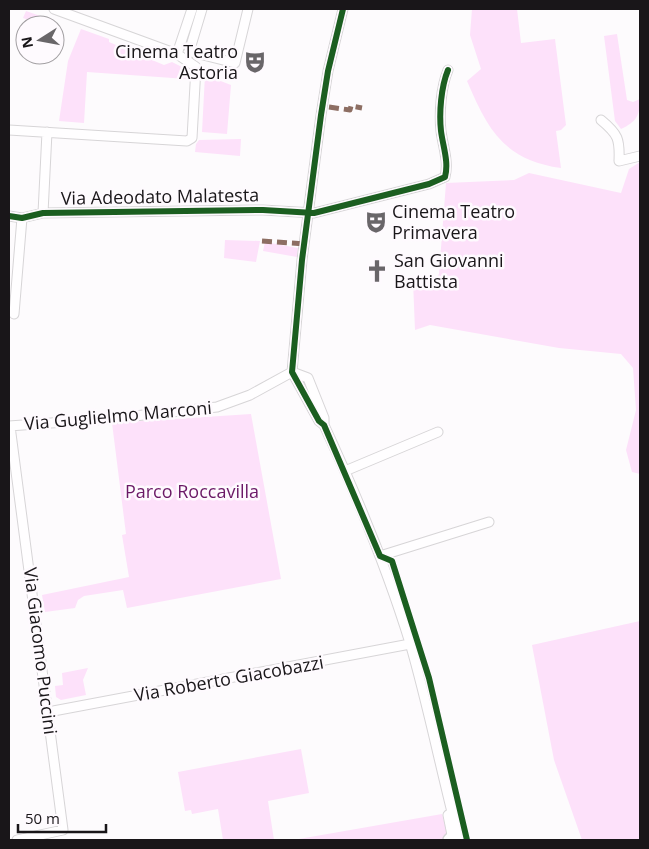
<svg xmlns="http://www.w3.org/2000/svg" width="649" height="849" font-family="'Open Sans',sans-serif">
<rect width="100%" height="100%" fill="#fdfbfd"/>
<path fill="#fde1fa" d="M472 9H517L521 43 555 39 566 125 561 130 556 131 561 168C504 160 488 130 467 81L481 69 470 35Z
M26 11 46 18 43 25 23 18Z
M81 29 109 39V42L164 65 172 62 186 69 187 79 87 72 84 123 59 121 68 61Z
M617 34 627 100 633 102 640 99C640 116 636 122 621 129L615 121 604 36Z
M205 75 231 85 227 134 202 132Z
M241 139 240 156 195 152 196 144 199 140Z
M640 162V474L632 472 626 450 636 410 633 368 621 354 559 348 430 325 415 330 413 281H434L439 274 446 183 514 180 529 173 621 193 629 169Z
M225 240 260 241 256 262 224 258Z
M265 242 298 248 297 257 263 251Z
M251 414 281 579 127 608 123 590 84 596 78 600 75 608 45 612 42 595 129 577 122 535 126 534 112 423Z
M640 621V840H582L554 760 532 645Z
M88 668 83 680 86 695 61 700 56 697 55 686 63 685 62 673Z
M301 749 309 793 268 801 274 840H223L218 809 192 814 191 810 185 811 178 772Z
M442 814 447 833 442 840H293Z"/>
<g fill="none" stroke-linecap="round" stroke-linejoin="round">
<defs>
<path id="minor" d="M202 9 190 49 191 52 235 63 248 9
M177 54 192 9
M601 120C618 134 620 139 619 161L640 156
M9 130 187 141 192 138 196 67 177 54 54 9
M43 213 47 132
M9 216 22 218 43 213 263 210 314 213 429 184 445 177C449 162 443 147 441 131 439 113 441 87 448 70
M14 314 22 218
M292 372 302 260 321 115 328 71 343 9
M292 372 319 421 324 425
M9 426 107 419 217 407 250 395 292 372 308 378 324 418V425C357 496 387 568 410 643 426 698 438 756 452 812L455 814 461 840
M10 426 63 830 17 840
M345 471 438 432
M380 556 489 522
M48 712 410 644
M452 812 448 815 453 840"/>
<path id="tertiary" d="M449 840 452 837"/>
</defs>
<use href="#minor" stroke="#d7d5d7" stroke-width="11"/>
<use href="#tertiary" stroke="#d7d5d7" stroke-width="14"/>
<use href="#minor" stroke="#fffeff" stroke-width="9"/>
<use href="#tertiary" stroke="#fffeff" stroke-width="11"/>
<path stroke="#8d6e63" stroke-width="5" stroke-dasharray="10 5" stroke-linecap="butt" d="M329 107 350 110 351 106 362 108
M262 241 305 244"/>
<defs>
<path id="cycleway" d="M343 9 328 71 321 115 302 260 292 372 319 421 324 425 380 556 392 561 429 678 467 840
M9 216 22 218 43 213 263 210 314 213 429 184 445 177C449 162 443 147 441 131 439 113 441 87 448 70"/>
</defs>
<use href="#cycleway" stroke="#fefafe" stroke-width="9"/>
<use href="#cycleway" stroke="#1b5e20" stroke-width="6"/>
</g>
<defs>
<symbol id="theatre-bare" viewBox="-9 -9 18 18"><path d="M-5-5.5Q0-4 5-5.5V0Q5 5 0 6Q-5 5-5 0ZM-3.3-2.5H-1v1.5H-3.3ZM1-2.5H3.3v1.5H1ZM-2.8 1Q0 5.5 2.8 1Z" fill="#696669" stroke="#fefafe" stroke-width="2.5" paint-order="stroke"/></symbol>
<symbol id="church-bare" viewBox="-9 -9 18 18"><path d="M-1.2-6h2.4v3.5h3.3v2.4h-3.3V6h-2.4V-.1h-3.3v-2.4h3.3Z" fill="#696669" stroke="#fefafe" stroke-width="2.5" paint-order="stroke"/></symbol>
</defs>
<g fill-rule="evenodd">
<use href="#theatre-bare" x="239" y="46" width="32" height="32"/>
<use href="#theatre-bare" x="360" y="206" width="32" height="32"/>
<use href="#church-bare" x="361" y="255" width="32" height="32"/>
</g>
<g text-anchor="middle" stroke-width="5" stroke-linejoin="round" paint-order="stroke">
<g font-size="18" fill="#191619" stroke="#fefafe" text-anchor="start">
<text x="238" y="58" text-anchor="end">Cinema Teatro<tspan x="238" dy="21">Astoria</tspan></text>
<text x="392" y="218">Cinema Teatro<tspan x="392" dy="21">Primavera</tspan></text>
<text x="394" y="267">San Giovanni<tspan x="394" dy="21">Battista</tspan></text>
</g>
<g font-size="18" fill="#191619" stroke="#fefafe">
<text transform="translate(160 197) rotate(-1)" y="6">Via Adeodato Malatesta</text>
<text transform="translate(118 416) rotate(-5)" y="6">Via Guglielmo Marconi</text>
<text transform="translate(40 651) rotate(83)" y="6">Via Giacomo Puccini</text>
<text transform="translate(229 679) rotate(-10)" y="6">Via Roberto Giacobazzi</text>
</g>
<g font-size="18" fill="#6b1966" stroke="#fefafe">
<text x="192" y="498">Parco Roccavilla</text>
</g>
</g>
<rect width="649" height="849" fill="none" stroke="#191619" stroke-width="20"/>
<g transform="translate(40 40) rotate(259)"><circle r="24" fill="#fefafe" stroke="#a29fa2"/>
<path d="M0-4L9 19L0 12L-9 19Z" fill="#696669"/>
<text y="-8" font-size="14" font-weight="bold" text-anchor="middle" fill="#191619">N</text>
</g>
<path d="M18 824v8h88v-8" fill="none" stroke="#191619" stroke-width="2.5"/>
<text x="25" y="824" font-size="15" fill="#191619" stroke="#fefafe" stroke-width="4" paint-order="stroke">50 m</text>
</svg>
